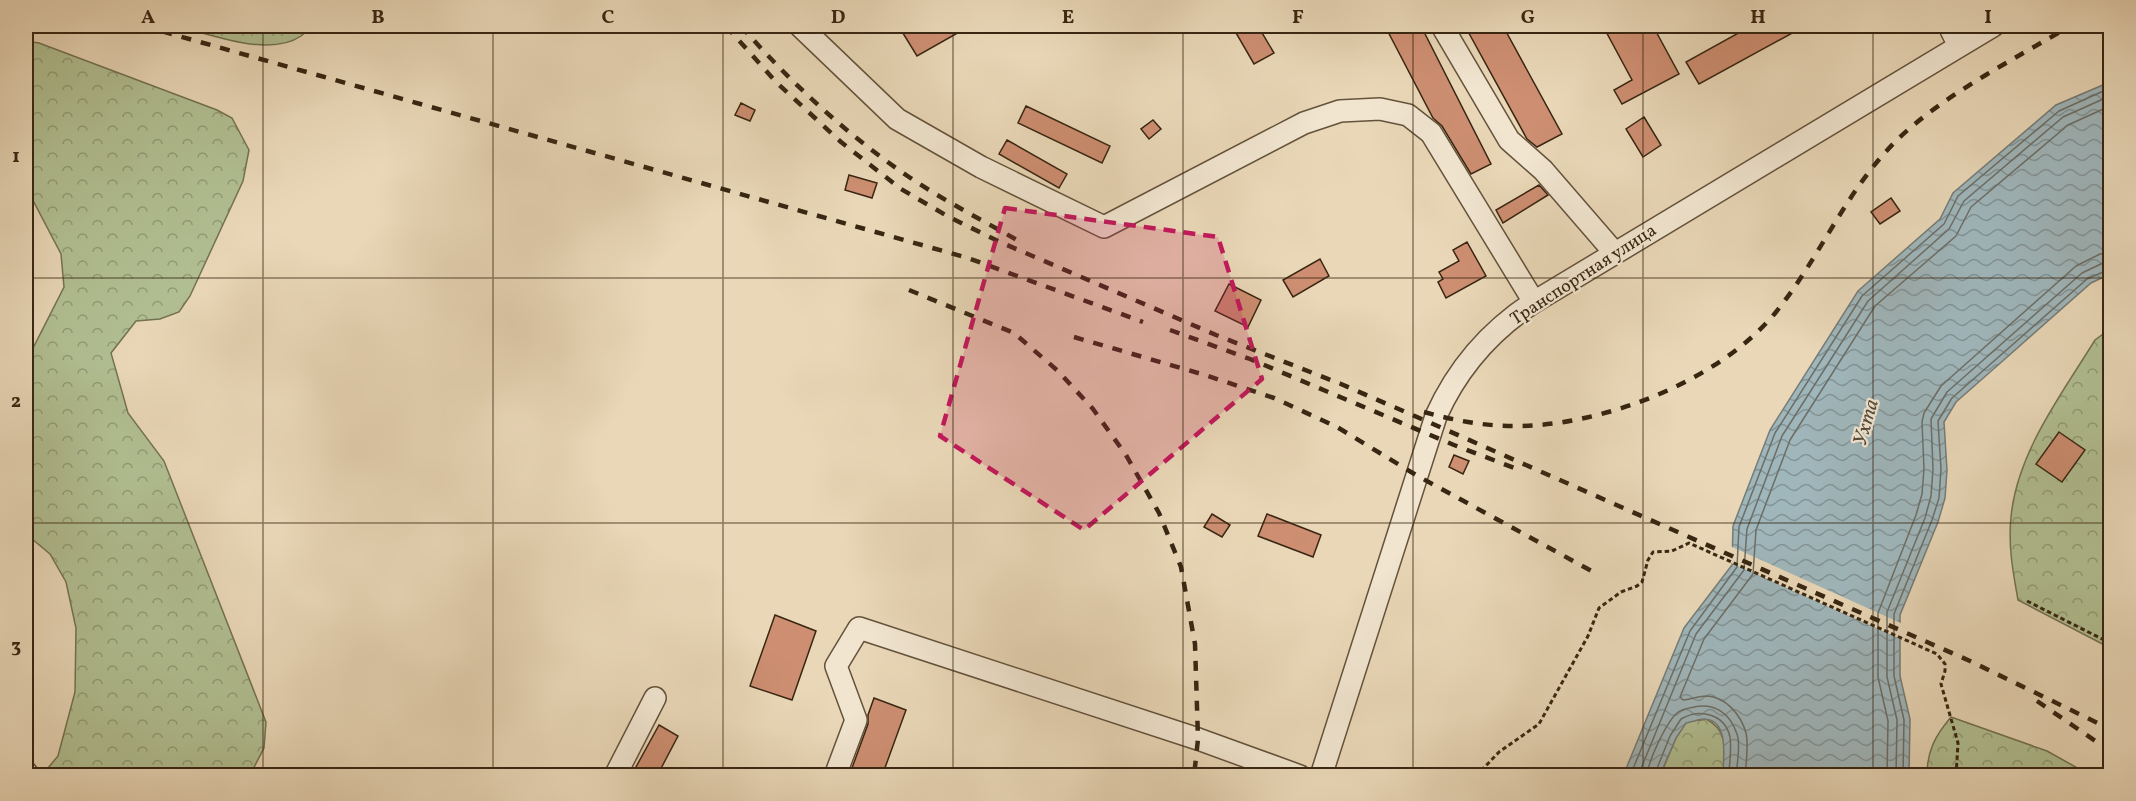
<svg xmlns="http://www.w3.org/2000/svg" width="2136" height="801" font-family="Vollkorn,serif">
<defs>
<pattern id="forest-crowns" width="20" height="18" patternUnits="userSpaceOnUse" patternTransform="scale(1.5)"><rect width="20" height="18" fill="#b1bf92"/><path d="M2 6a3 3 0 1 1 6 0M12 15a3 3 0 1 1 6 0" fill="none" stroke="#919b76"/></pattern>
<pattern id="water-waves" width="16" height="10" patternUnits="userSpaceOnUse" patternTransform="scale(1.5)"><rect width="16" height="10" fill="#9fb6bb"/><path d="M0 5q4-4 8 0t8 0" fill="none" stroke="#839497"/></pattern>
</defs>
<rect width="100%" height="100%" fill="#e9d7b7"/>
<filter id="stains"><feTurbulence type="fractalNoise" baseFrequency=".00333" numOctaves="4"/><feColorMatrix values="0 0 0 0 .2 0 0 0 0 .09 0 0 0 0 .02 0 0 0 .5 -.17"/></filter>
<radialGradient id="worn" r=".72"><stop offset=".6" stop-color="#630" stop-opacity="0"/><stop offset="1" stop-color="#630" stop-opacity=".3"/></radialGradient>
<path fill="url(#forest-crowns)" stroke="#747252" stroke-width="1.5" d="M177 26H311C308 29 305 33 301 36 269 58 211 34 177 26Z
M26 41 39 43 217 110 232 118 249 150 243 181 190 296 179 312 160 319 136 321 111 353 128 413 164 461 266 722 264 748 250 775H42L58 756 75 692 76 628 66 582 50 554 26 534V362L64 287 61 254 26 187Z
M2110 329V648L2018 600C2013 572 2008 546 2011 517 2017 452 2062 394 2095 340Z
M1951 717 2047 751 2090 775H1927C1927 751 1935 736 1951 717Z
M1706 719C1730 731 1724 752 1723 775L1660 776 1676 738 1686 722Z"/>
<path fill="url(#water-waves)" stroke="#767c77" stroke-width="1.5" d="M2110 82V274L2091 283 1997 366 1956 402 1944 422 1947 470 1945 498 1938 522 1900 615V676L1910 719 1909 775H1723C1723 759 1730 720 1704 719 1699 719 1691 722 1686 723L1676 738 1660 775 1623 776 1684 628 1732 565 1733 526 1770 430 1858 291 1940 219 1953 193 2056 105Z"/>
<path fill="#e9d7b7" d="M1730 546 1903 624V640L1729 562Z"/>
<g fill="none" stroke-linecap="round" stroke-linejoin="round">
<path stroke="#6c6e66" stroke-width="1.5" d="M1630 776 1690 631 1737 567 1739 527 1775 433 1862 296 1944 224 1958 196 2059 111 2110 88
M1638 776 1696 634 1744 570 1747 529 1782 436 1868 301 1949 229 1964 201 2063 117 2110 96
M1647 776C1648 761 1666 723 1677 713 1681 709 1688 708 1694 707 1715 703 1730 713 1737 734 1741 745 1737 763 1736 776
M1654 776 1670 736 1681 719C1700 708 1725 714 1730 737 1732 749 1729 764 1729 776
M1745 776C1746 762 1749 746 1746 733 1741 715 1726 697 1707 696 1699 696 1691 699 1683 700L1680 697 1704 639 1753 574 1756 530 1790 440 1875 306 1956 236 1971 207 2068 125 2110 106
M1887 776 1888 721 1878 677V613L1916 515 1922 494 1924 469 1922 422 1924 413 1941 386 2076 266 2100 254 2110 253
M1896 776 1897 720 1887 677V612L1925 518 1931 496 1933 469 1931 419 1947 392 2082 273 2103 263 2110 262
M1903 776 1904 720 1894 676V614L1932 520 1939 498 1941 469 1938 421 1952 398 2087 279 2110 269"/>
</g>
<path fill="#cd8e71" stroke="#382612" stroke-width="1.5" d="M908 26H970L917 56 901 30Z
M1232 26H1258L1274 53 1254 64Z
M1385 26H1421L1491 164 1471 174 1442 126 1433 118Z
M1465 26H1503L1562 134 1537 147 1527 139Z
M1603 26H1653L1679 74 1622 104 1614 90 1632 80Z
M1751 26H1805L1699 84 1686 62Z
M741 103 755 110 750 121 735 115Z
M1026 106 1110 146 1102 163 1018 123Z
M1644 117 1661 145 1643 157 1626 129Z
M1153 120 1161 129 1149 139 1141 129Z
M1007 140 1067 174 1059 188 999 154Z
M849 175 877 183 872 198 845 190Z
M1539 185 1548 195 1503 223 1496 210Z
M1891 198 1900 211 1880 224 1871 212Z
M1467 242 1486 276 1446 298 1438 282 1443 279 1439 272 1459 261 1453 250Z
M1320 259 1329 276 1293 297 1283 280Z
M1229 284 1261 300 1248 327 1215 311Z
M2059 432 2085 450 2062 482 2036 464Z
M1454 455 1469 461 1463 474 1449 467Z
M1212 514 1230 525 1222 537 1204 527Z
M1267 514 1321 535 1313 557 1258 536Z
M775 615 816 631 792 700 750 686Z
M874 698 906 710 882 776H873L852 768 868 724V715Z
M659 725 678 736 657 776H631Z"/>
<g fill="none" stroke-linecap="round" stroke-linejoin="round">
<defs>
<path id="minor" d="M800 26 897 119 981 167 1104 227 1304 123 1340 111 1380 109 1408 115 1431 133 1534 302
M1442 26 1509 140 1543 170 1614 252
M1949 26 1959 46
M26 772 29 776
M615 776 655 698
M835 776 856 720 836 666 859 628 1198 739 1300 776
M1321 776 1436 416C1457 369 1491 330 1534 302L1993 26"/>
</defs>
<use href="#minor" stroke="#64523b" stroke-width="24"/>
<path stroke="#382612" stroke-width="3" stroke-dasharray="4.5 3" stroke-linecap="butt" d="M2027 601 2110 643
M1476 776 1499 752 1539 724 1588 636 1599 608 1621 592 1637 586 1642 582 1648 560 1653 552 1672 551 1689 543 1937 654 1945 664V671L1941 684 1958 743 1956 776"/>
<use href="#minor" stroke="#f1e5d0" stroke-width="21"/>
<path stroke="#382612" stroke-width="4.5" stroke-dasharray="10 10" stroke-linecap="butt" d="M143 26 968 258 1143 322
M726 26 777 83 841 142 901 189 949 217 1000 242 1216 335 1341 384 1433 424 1970 661 2110 729
M741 26C790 82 847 135 909 177 946 202 986 222 1024 244
M909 290 1014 333 1058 371 1093 409 1126 455 1159 513 1181 567 1195 644 1198 739 1194 776
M1170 330 1250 359 1454 445 1517 469
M1074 337 1205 375 1274 398 1337 427 1416 475 1597 574
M1424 412C1453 420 1483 426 1513 426 1601 427 1720 381 1776 312 1819 259 1845 193 1893 144 1939 97 2013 60 2070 26
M2037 701 2110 751"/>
</g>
<path fill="#c2185b" fill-opacity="0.2" stroke="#c2185b" stroke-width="4.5" stroke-dasharray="12 8" stroke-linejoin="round" d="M1005 208 1218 237 1262 379 1084 530 940 436Z"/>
<path fill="none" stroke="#382612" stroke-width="1.5" stroke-opacity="0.55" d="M263 26V776M493 26V776M723 26V776M953 26V776M1183 26V776M1413 26V776M1643 26V776M1873 26V776M26 278H2110M26 523H2110"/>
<g text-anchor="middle" stroke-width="4.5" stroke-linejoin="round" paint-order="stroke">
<g font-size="18" fill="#382612" stroke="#f1e5d0">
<text transform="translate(1583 274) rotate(-33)" y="6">Транспортная улица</text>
</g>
<g font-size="20" font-style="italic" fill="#524a3c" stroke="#f1e5d0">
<text transform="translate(1865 422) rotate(-74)" y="7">Ухта</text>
</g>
</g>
<rect width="2136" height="801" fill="none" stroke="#e9d7b7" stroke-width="66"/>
<rect x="33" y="33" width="2070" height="735" fill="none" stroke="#382612" stroke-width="2"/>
<g font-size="20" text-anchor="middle" font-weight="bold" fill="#382612">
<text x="148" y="23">A</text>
<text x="378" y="23">B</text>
<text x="608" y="23">C</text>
<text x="838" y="23">D</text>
<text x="1068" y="23">E</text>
<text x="1298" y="23">F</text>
<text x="1528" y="23">G</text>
<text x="1758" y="23">H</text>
<text x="1988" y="23">I</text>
<text x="16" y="162">1</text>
<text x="16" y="407">2</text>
<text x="16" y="652">3</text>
</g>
<rect width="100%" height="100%" filter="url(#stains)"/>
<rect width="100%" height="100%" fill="url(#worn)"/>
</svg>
